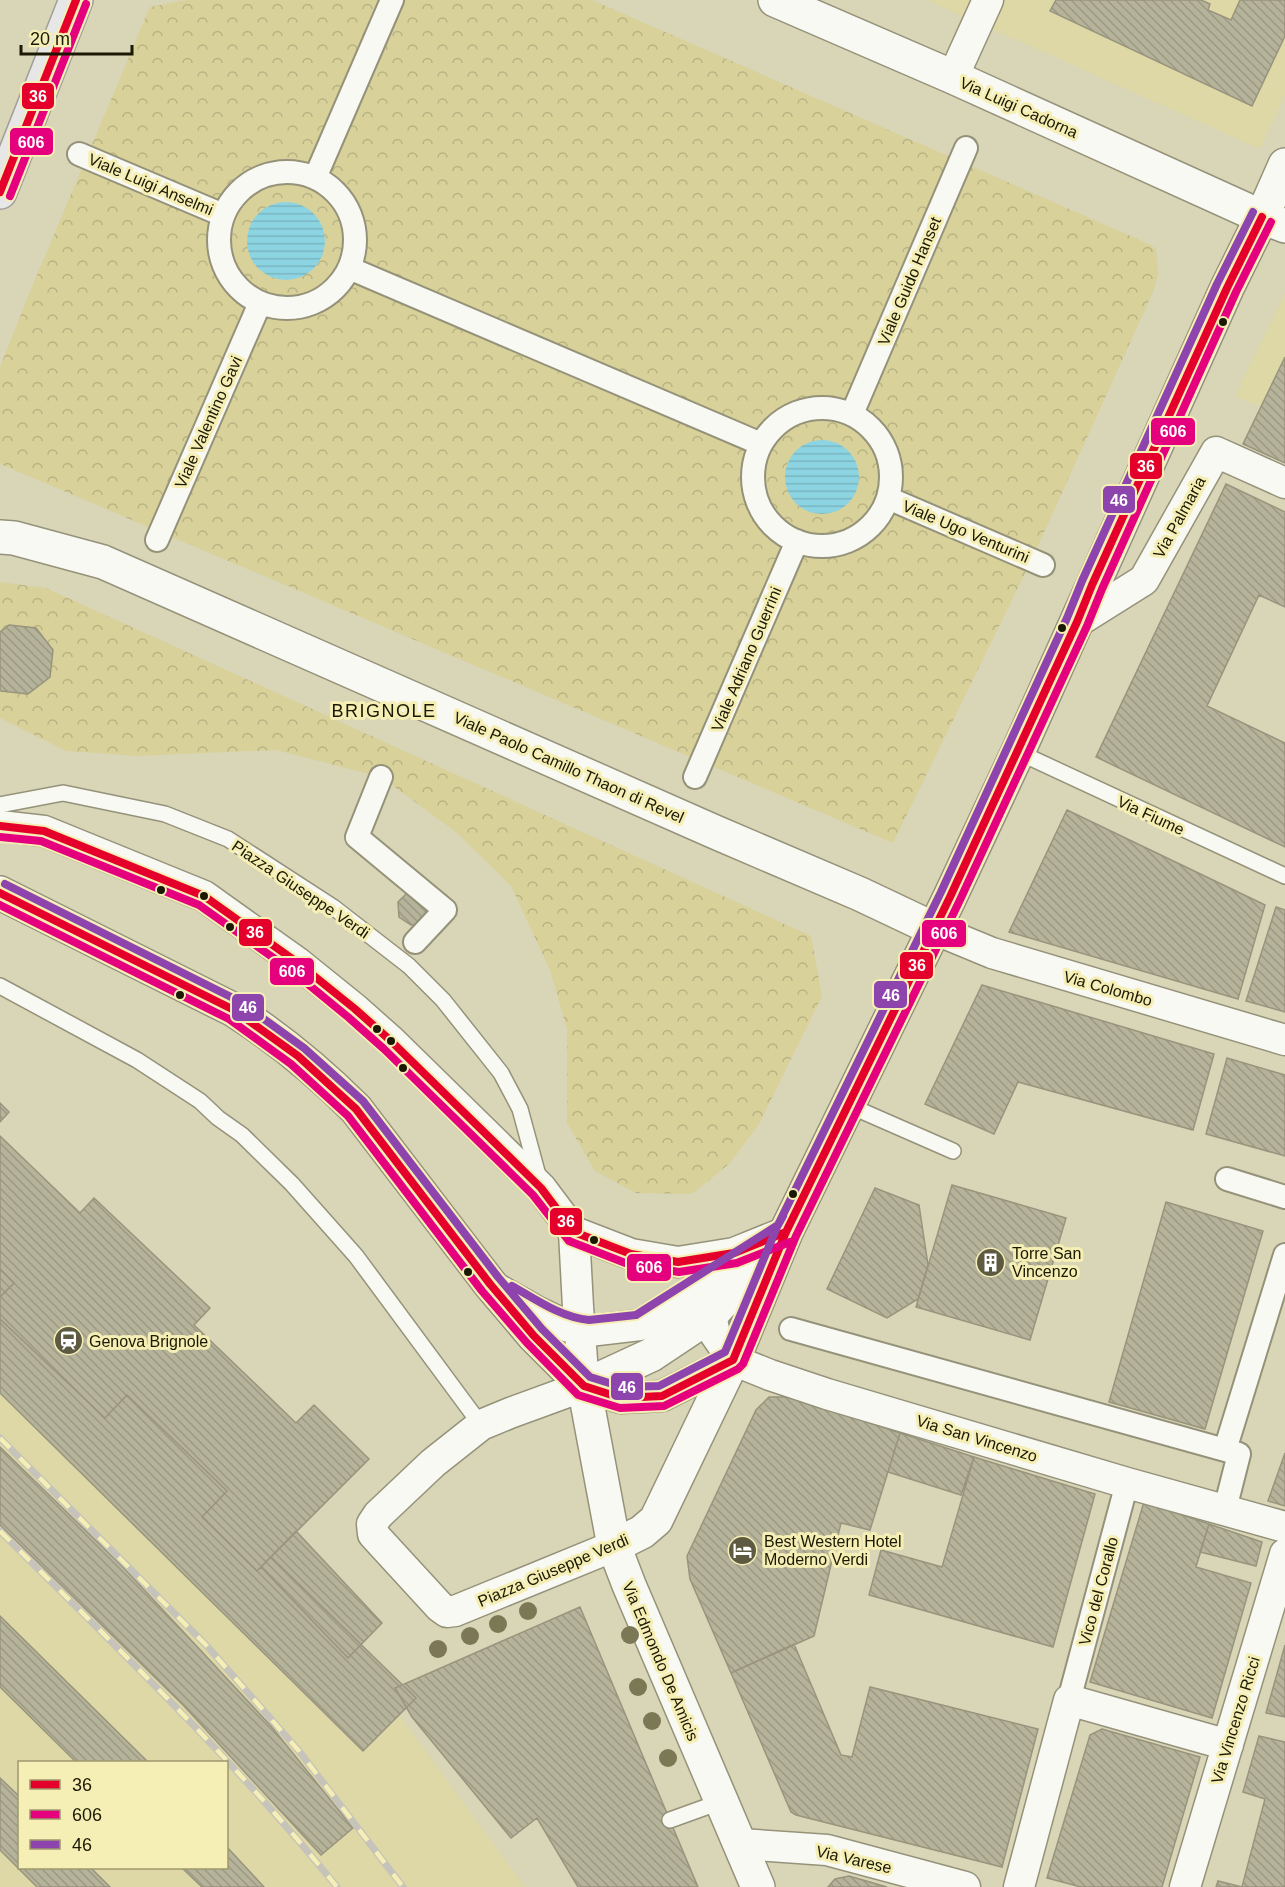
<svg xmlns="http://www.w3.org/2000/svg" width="1285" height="1887" font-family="Arial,sans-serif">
<defs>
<pattern id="park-crowns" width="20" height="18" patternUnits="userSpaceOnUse" patternTransform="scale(1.5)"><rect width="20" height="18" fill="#d8d19a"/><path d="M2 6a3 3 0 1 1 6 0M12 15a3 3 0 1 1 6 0" fill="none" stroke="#b9b383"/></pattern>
<pattern id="water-rules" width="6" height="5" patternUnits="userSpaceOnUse" patternTransform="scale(1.5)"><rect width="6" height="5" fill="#8dd4e2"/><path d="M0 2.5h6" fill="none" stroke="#79b5c0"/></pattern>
<pattern id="building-back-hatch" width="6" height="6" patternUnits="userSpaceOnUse" patternTransform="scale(1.5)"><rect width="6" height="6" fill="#b6b39b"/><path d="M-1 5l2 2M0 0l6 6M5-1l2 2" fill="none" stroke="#9c9984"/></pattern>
</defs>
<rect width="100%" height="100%" fill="#d9d5b7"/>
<path fill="#ded7a6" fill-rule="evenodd" d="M927 0H1285V95L1260 149Z
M1285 293V417L1235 396Z
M0 1334 396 1711 525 1887H0ZM20 1762H226V1868H20Z"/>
<path fill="url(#park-crowns)" d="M186 0H592L1149 244 1156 249 1158 275 1153 292 1032 559 893 843 0 464V367L31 289 150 7Z
M0 582 46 588 811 936 822 996 759 1124 729 1164 692 1194 636 1193 595 1171 567 1123V1029L550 970 511 886 456 832 381 777 276 750 138 756 66 751 0 718Z"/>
<path fill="url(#water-rules)" d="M247 241a39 39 0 1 1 78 0a39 39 0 1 1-78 0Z
M785 477a37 37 0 1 1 74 0a37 37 0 1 1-74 0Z"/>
<path fill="url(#building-back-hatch)" stroke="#98947d" stroke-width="1.5" d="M1056 0H1201L1210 4 1208 10 1231 20 1240 0H1285V36L1252 106 1050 11Z
M1285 357V463L1243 444Z
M1226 484 1285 512V607L1259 595 1207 706 1285 743V847L1096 757Z
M9 625 36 628 53 650 50 677 28 694 1 691 0 690V632Z
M1067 810 1265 905 1238 999 1009 932Z
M407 893 430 901 432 914 423 925H411L399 917 398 902Z
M1276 907 1285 910V1012L1246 1001Z
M982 985 1214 1054 1193 1130 1018 1082 994 1134 925 1104Z
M1227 1058 1285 1075V1156L1206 1134Z
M0 1103 9 1112 0 1122Z
M0 1136 80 1213 94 1198 210 1308 194 1325 296 1423 314 1405 369 1459 257 1571 202 1517 227 1491 127 1395 105 1418 0 1319V1297L14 1283 0 1269Z
M952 1185 1066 1218 1030 1340 916 1307Z
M875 1188 919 1205 928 1265 918 1299 887 1318 827 1289Z
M1166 1202 1263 1231 1205 1429 1109 1402Z
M0 1269 14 1283 0 1297Z
M0 1319 105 1418 127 1395 227 1491 202 1517 257 1571 271 1557 416 1698 363 1751 0 1393Z
M769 1397H791L900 1433 870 1530 841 1523 814 1636 731 1673 690 1579 687 1556 756 1410Z
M900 1433 974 1457 961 1495 888 1472Z
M0 1447 123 1567 271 1726 353 1828 321 1855 184 1706 0 1525Z
M1285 1453V1506L1268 1501Z
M974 1457 1095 1494 1053 1647 869 1595 881 1550 942 1567Z
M1144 1502 1209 1524 1196 1567 1251 1583 1212 1718 1090 1682Z
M1209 1524 1262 1542 1256 1566 1200 1552Z
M296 1531 382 1623 348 1658 261 1567Z
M580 1607 698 1887H578L537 1818 511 1838 412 1717 395 1688Z
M0 1616 148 1762H76L0 1687Z
M794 1644 841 1755 852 1757 870 1687 1038 1729 1002 1867 796 1815 791 1812 731 1673Z
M1285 1645V1717L1266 1713Z
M1102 1729 1200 1757 1162 1887H1081L1047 1878 1090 1735Z
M1259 1736 1285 1742V1887H1216L1218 1881 1242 1887 1265 1799 1243 1792Z
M0 1778 20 1797V1868H91L110 1887H37L0 1850Z
M226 1846 264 1887H202L182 1868H226Z
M849 1876 887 1887H828L835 1879Z"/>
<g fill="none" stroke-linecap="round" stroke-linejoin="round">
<defs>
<path id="service" d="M1018 752 1285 876
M0 805 63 793 165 814 228 839 333 907 409 966 443 1000 501 1073 520 1109 539 1179
M0 986 137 1060 200 1101 218 1118 242 1135 292 1184 356 1256 481 1425
M848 1105 953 1151
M670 1820 720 1802"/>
<path id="pedestrian" d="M79 154 223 215
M219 240a68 68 0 1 1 136 0a68 68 0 1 1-136 0Z
M315 178 392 0
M349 268 761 444
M753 477a69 69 0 1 1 138 0a69 69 0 1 1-138 0Z
M852 414 966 148
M888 498 1043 565
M157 540 260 303
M381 777 357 837 445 910 415 942
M695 777 797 541
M1227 1179 1285 1197
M791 1329 1225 1450
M1225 1509 1239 1454 1225 1450 1285 1255
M1069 1700 1127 1483"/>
<path id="minor" d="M953 77 988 0
M1077 622 1144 580 1216 452 1285 483
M0 826 44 831 204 896 298 963 355 1009 391 1041 541 1188 574 1232 631 1254 678 1262 734 1253 786 1232
M934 929 992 953 1285 1040
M574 1232 578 1307 584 1386
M499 1290 536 1311 569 1327 579 1330 589 1331 640 1325 751 1255
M711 1315 715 1334 733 1360
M733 1360 770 1375 827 1394 1127 1483 1285 1527
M614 1546 455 1611 447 1612 440 1607 373 1534 372 1524 378 1515 433 1463 481 1425 510 1413 584 1386 621 1398 662 1396 733 1360
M740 1844 827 1850 965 1887
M1019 1887 1069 1700 1228 1745
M1185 1887 1285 1554"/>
<path id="tertiary" d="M0 537 14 538 103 562 715 832 860 894 934 929
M584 1386 651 1355 711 1315 769 1251
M614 1546 642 1532 656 1520 733 1360 786 1232 950 897 1018 752 1227 288 1262 217 1285 226"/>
<path id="secondary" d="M775 0 953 77 1262 217 1285 165
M0 893 234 1010C278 1038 319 1072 356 1109L490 1284 534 1336 584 1386 614 1546 629 1585 758 1887"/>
<path id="primary" d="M0 192 76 0"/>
</defs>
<use href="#service" stroke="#95927a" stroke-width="18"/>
<use href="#pedestrian" stroke="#95927a" stroke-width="26"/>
<use href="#minor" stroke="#95927a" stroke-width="33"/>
<use href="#tertiary" stroke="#95927a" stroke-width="36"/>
<use href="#secondary" stroke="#95927a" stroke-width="36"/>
<use href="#primary" stroke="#a09f9a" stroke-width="36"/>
<use href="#service" stroke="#f9f9f4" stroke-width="15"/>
<use href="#pedestrian" stroke="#f9f9f4" stroke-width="22"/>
<use href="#minor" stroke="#f9f9f4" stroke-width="30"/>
<use href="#tertiary" stroke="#f9f9f4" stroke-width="33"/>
<use href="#secondary" stroke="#f9f9f4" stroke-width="33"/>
<use href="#primary" stroke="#e7e7e7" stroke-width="33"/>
<defs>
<path id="rail" d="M0 1438 207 1646 299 1751 403 1887
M0 1531C116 1647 234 1759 337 1887"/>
</defs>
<use href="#rail" stroke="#c5c3ba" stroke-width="7"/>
<use href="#rail" stroke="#f5eeb5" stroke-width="4.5" stroke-dasharray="14" stroke-linecap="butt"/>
<defs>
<path id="bus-1" d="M0 192 76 0
M0 826 44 831 204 896 298 963 355 1009 391 1041 541 1188 574 1232 631 1254 678 1262 734 1253 786 1232
M0 893 234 1010 298 1056 356 1109 490 1284 534 1336 584 1386 621 1398 662 1396 733 1360 786 1232 950 897 1077 622 1092 585 1227 288 1262 217"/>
<path id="bus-2" d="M10 196 86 4
M0 837 41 841 199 905 292 971 348 1017 384 1049 533 1195 569 1241 628 1264 679 1272 737 1263 790 1242
M0 905 229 1019 291 1064 348 1116 482 1291 527 1343 578 1395 620 1408 664 1406 738 1369 743 1364 796 1236 959 902 1087 626 1102 589 1236 292 1271 222"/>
<path id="bus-3" d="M5 884 239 1001 304 1048 363 1101 498 1277 542 1329 590 1377 622 1387 659 1386 725 1352 777 1227 941 892 1067 618 1082 581 1217 284 1253 212
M512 1286C535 1299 562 1318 589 1320L636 1315 778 1225 783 1216"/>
</defs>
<use href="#bus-1" stroke="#f5eeb5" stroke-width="12"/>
<use href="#bus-2" stroke="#f5eeb5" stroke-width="12"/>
<use href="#bus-3" stroke="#f5eeb5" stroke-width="12"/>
<use href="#bus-1" stroke="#e4002b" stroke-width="8"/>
<use href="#bus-2" stroke="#e5007d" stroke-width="8"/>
<use href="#bus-3" stroke="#8e44ad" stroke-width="8"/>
</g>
<g fill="#7c7855">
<circle cx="528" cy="1611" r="9"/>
<circle cx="498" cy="1624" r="9"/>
<circle cx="630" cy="1635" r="9"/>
<circle cx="470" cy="1636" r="9"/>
<circle cx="438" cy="1649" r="9"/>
<circle cx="638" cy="1687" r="9"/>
<circle cx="652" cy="1721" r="9"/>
<circle cx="668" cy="1758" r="9"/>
</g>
<defs>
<symbol id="building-disc" viewBox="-11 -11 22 22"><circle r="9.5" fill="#5e5a42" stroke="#f5eeb5"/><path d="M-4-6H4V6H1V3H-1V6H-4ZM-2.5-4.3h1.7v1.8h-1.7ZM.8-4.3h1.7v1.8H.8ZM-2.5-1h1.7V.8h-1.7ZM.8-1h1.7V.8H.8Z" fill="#fff"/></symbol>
<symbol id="station-disc" viewBox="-11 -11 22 22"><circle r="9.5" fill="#5e5a42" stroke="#f5eeb5"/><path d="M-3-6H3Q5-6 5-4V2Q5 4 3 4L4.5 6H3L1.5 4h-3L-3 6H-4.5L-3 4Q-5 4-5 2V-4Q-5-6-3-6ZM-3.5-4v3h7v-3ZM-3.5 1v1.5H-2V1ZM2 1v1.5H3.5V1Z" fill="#fff"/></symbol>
<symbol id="hotel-disc" viewBox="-11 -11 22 22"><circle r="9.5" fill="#5e5a42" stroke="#f5eeb5"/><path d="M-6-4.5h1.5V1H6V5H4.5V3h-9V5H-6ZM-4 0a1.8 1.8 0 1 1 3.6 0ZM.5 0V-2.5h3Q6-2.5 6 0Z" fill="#fff"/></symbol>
</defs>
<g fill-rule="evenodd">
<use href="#building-disc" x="974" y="1246" width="33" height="33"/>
<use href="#station-disc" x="52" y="1324" width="33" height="33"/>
<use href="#hotel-disc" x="726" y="1534" width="33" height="33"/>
</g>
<g fill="#1b1803" stroke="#f5eeb5" stroke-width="2">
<circle cx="1223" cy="322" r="5"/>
<circle cx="1062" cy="628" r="5"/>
<circle cx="161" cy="890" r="5"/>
<circle cx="204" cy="896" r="5"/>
<circle cx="230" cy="927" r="5"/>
<circle cx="180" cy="995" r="5"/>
<circle cx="377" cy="1029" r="5"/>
<circle cx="391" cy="1041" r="5"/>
<circle cx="403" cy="1068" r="5"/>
<circle cx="793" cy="1194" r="5"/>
<circle cx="594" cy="1240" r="5"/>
<circle cx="468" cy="1272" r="5"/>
</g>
<g text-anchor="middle" stroke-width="6" stroke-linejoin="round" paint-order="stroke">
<g font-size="16" fill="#1b1803" stroke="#f5eeb5">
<text transform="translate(1019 107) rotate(24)" y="6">Via Luigi Cadorna</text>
<text transform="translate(151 184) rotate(23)" y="6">Viale Luigi Anselmi</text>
<text transform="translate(909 281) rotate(-67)" y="6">Viale Guido Hanset</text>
<text transform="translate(208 422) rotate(-66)" y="6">Viale Valentino Gavi</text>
<text transform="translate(1179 517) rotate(-61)" y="6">Via Palmaria</text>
<text transform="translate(966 531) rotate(23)" y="6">Viale Ugo Venturini</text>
<text transform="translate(746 659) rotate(-67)" y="6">Viale Adriano Guerrini</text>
<text transform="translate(569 767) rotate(24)" y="6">Viale Paolo Camillo Thaon di Revel</text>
<text transform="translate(1151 815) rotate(25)" y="6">Via Fiume</text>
<text transform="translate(301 889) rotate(34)" y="6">Piazza Giuseppe Verdi</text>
<text transform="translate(1108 988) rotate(16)" y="6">Via Colombo</text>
<text transform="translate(977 1438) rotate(17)" y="6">Via San Vincenzo</text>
<text transform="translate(553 1570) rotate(-23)" y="6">Piazza Giuseppe Verdi</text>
<text transform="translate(1098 1591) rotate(-75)" y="6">Vico del Corallo</text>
<text transform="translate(661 1661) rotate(67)" y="6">Via Edmondo De Amicis</text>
<text transform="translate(1235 1720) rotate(-73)" y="6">Via Vincenzo Ricci</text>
<text transform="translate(854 1859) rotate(13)" y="6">Via Varese</text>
</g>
<g font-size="16" fill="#1b1803" stroke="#f5eeb5" text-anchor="start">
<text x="1012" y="1259">Torre San<tspan x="1012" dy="18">Vincenzo</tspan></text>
<text x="89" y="1347">Genova Brignole</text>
<text x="764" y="1547">Best Western Hotel<tspan x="764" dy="18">Moderno Verdi</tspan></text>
</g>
<g font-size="18" letter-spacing="1.5" fill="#1b1803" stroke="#f5eeb5">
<text x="384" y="717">BRIGNOLE</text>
</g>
</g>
<g stroke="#f5eeb5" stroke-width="2">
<rect x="21" y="82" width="34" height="28" rx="6" fill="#e4002b"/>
<rect x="9" y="127" width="45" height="29" rx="6" fill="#e5007d"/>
<rect x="1150" y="417" width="46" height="29" rx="6" fill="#e5007d"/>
<rect x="1129" y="452" width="34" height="28" rx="6" fill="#e4002b"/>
<rect x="1102" y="485" width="34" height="29" rx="6" fill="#8e44ad"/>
<rect x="238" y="918" width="35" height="29" rx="6" fill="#e4002b"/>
<rect x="921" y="919" width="46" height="29" rx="6" fill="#e5007d"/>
<rect x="899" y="951" width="35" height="29" rx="6" fill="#e4002b"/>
<rect x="269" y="957" width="46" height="29" rx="6" fill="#e5007d"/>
<rect x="873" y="980" width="35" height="29" rx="6" fill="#8e44ad"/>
<rect x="231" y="993" width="34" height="29" rx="6" fill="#8e44ad"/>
<rect x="549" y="1207" width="34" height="29" rx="6" fill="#e4002b"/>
<rect x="626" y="1253" width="46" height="29" rx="6" fill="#e5007d"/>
<rect x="610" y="1372" width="34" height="29" rx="6" fill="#8e44ad"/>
</g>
<g font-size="16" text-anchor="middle" font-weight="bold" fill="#fff">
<text x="38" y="102">36</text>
<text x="31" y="148">606</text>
<text x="1173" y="437">606</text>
<text x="1146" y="472">36</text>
<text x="1119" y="506">46</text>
<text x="255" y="938">36</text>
<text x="944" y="939">606</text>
<text x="917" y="971">36</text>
<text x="292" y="977">606</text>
<text x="891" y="1001">46</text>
<text x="248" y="1013">46</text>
<text x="566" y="1227">36</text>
<text x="649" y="1273">606</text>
<text x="627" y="1393">46</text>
</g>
<rect x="18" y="1761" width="210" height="108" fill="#f5eeb5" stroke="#9e986e" stroke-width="1.5"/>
<rect x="30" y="1780" width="30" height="9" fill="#e4002b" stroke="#9e986e" stroke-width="1.5"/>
<text x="72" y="1791" font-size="18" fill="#1b1803">36</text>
<rect x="30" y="1810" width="30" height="9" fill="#e5007d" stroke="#9e986e" stroke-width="1.5"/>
<text x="72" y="1821" font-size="18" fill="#1b1803">606</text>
<rect x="30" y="1840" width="30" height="9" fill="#8e44ad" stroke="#9e986e" stroke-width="1.5"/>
<text x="72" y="1851" font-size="18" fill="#1b1803">46</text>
<path d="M21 45v9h111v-9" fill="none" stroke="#1b1803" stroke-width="3"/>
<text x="30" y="45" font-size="18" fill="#1b1803" stroke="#f5eeb5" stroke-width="4.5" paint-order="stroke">20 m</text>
</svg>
